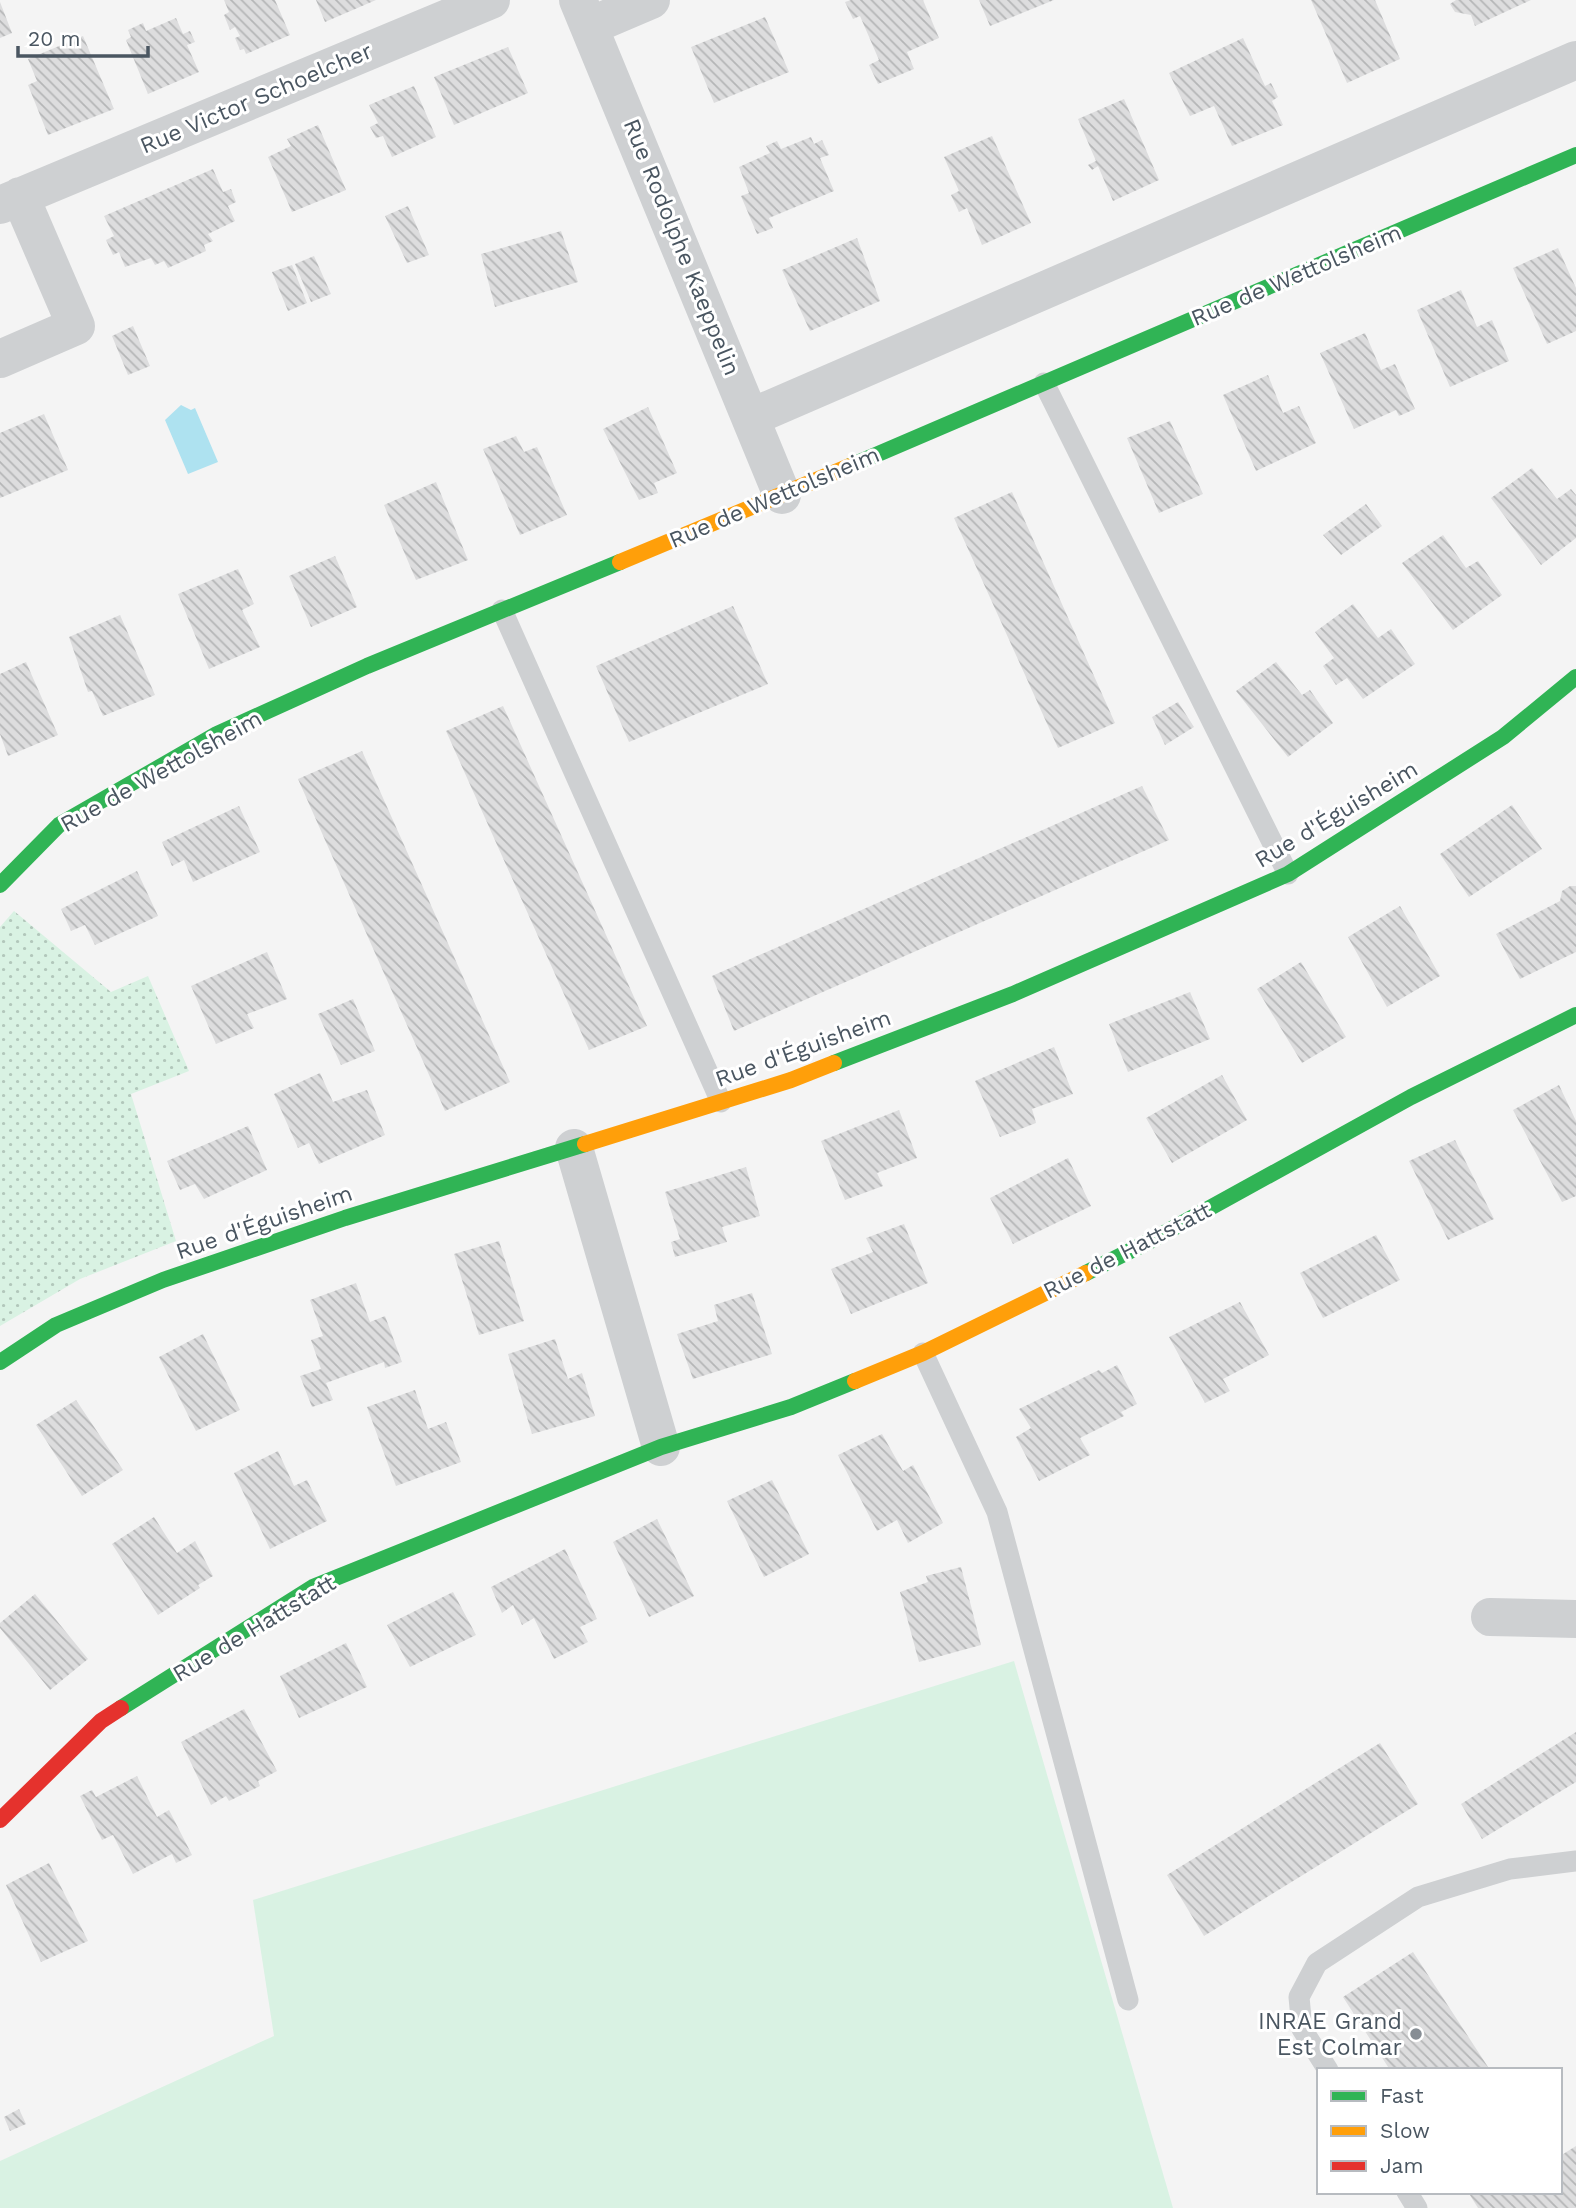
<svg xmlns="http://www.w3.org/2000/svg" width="1576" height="2208" font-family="'Work Sans',sans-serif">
<defs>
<pattern id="park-dots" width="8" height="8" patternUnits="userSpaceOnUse" patternTransform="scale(1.75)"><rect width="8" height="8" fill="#d9f2e3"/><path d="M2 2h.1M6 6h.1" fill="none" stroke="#b2c7bb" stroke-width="1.8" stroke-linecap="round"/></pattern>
<pattern id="building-back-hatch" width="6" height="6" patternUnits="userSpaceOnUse" patternTransform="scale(1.75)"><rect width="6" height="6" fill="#ddddde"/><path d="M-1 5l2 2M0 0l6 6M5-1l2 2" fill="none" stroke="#b5b6b7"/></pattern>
</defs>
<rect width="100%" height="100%" fill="#f4f4f4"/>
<path fill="#d9f2e3" d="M1014 1661 1173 2208H0V2161L274 2036 253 1900Z"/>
<path fill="url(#park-dots)" d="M14 911 111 992 148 976 189 1071 131 1094 176 1241 80 1279 0 1326V927Z"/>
<path fill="#aee2f0" d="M181 405 191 410 195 408 218 462 188 474 165 420Z"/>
<path fill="url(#building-back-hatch)" d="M224 0H275L290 35 246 54 244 49 240 50 235 38 240 36 235 27 230 30 224 15 229 12Z
M316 0H376L325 22Z
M851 0H923L939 38 907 52 914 69 878 84 869 65 879 60 860 16 853 19 845 2Z
M979 0H1054L990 26Z
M1311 0H1375L1400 59 1347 83Z
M1456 0H1531L1475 26 1471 15 1455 12 1450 4Z
M0 2 12 33 0 38Z
M765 17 789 72 714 103 691 47Z
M176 18 183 34 190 31 195 42 187 45 199 72 148 94 126 40 131 37 128 30 143 23 146 31Z
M83 36 114 109 48 135 28 85 37 81 28 59Z
M1243 38 1265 86 1271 83 1278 97 1272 101 1283 125 1232 146 1214 106 1190 116 1169 73Z
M508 47 528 93 454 125 434 77Z
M414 86 436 137 392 157 383 136 376 138 370 127 378 123 369 105Z
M1124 99 1159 180 1113 201 1098 166 1092 170 1088 165 1096 161 1078 119Z
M318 125 346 190 292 212 268 157 291 146 287 139Z
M992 136 1031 223 982 245 967 208 959 212 951 195 959 191 944 157Z
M811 137 814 144 822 140 829 155 820 158 834 191 769 218 773 228 757 234 741 196 749 193 739 167 770 153 766 146 777 141 781 149Z
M213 169 223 192 231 189 236 202 228 206 235 221 208 234 213 241 204 245 206 251 168 268 164 261 155 265 151 258 125 267 119 252 113 255 106 240 114 236 104 216Z
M408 206 429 255 407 263 385 216Z
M561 231 578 282 495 307 481 254Z
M857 238 880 301 810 331 782 270Z
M1558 248 1576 288V331L1547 344 1513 268Z
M314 256 331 294 311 302 295 264Z
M292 265 307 303 288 311 272 272Z
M1461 290 1477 327 1492 320 1509 361 1450 387 1417 310Z
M133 326 150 366 128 375 112 336Z
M1365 333 1381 370 1395 364 1415 409 1399 416 1396 410 1354 429 1320 353Z
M1268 375 1283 413 1299 406 1316 443 1256 471 1223 395Z
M648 407 677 473 654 483 658 493 639 500 603 429Z
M44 414 68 470 0 498V433Z
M1170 421 1203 494 1159 513 1127 438Z
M516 436 524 452 537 447 567 515 520 535 483 449Z
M1532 468 1557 499 1571 489 1576 495V538L1541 565 1491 498Z
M436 482 468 560 416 580 384 505Z
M1012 492 1115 723 1058 748 954 518Z
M1366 504 1382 526 1341 555 1323 535Z
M1443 535 1466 568 1478 561 1502 595 1453 630 1402 563Z
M335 556 357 607 311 627 289 576Z
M238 569 254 604 242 610 260 647 209 669 178 594Z
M1353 604 1378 638 1391 629 1415 664 1363 699 1347 678 1336 685 1323 666 1334 658 1315 632Z
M733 606 768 684 629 742 596 666Z
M120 615 155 695 103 716 92 691 88 692 69 637Z
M26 662 58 735 8 756 0 734V674Z
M1276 662 1302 695 1310 690 1333 723 1288 757 1236 691Z
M1178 702 1194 727 1165 745 1152 717Z
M503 706 647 1026 589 1050 446 731Z
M362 751 510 1082 445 1111 298 779Z
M1142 786 1169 840 734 1031 712 976Z
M1512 805 1542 849 1469 897 1440 854Z
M239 806 260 852 193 882 184 860 172 866 162 842Z
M137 871 158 916 95 945 85 925 71 931 61 909Z
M1570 886H1576V952L1520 979 1496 934 1560 901 1562 891Z
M1400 906 1440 976 1387 1007 1348 937Z
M267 952 287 999 247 1014 254 1028 216 1044 191 986Z
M1301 962 1346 1037 1302 1063 1257 989Z
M1190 992 1210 1039 1128 1072 1109 1024Z
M353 999 375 1051 341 1065 318 1014Z
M1054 1047 1073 1094 1032 1109 1036 1123 1000 1137 975 1081Z
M320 1073 333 1102 367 1090 385 1135 319 1164 309 1143 298 1148 274 1094Z
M1222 1075 1247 1120 1172 1163 1146 1118Z
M1559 1085 1576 1121V1196L1562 1202 1513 1110Z
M899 1110 917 1158 877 1173 883 1186 845 1200 821 1141Z
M248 1126 267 1170 204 1199 195 1184 180 1190 167 1161Z
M1455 1140 1494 1219 1448 1240 1409 1161Z
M1068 1158 1091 1206 1013 1244 990 1198Z
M746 1167 760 1216 722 1227 727 1242 675 1257 671 1242 680 1239 665 1192Z
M904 1224 928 1283 851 1314 831 1269 873 1252 866 1238Z
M1376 1235 1400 1280 1323 1318 1300 1273Z
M499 1241 524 1321 479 1335 454 1254Z
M356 1283 370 1322 385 1316 402 1362 385 1368 384 1362 326 1383 333 1400 312 1407 300 1376 321 1369 311 1340 323 1336 310 1300Z
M752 1293 772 1354 693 1379 677 1334 718 1321 714 1305Z
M1240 1302 1269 1355 1223 1379 1230 1391 1205 1403 1169 1337Z
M203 1334 240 1410 196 1431 159 1357Z
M555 1339 568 1379 582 1373 595 1416 532 1434 508 1354Z
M1117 1365 1137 1404 1121 1412 1124 1416 1080 1438 1090 1455 1039 1481 1016 1437 1031 1428 1019 1409 1099 1370 1102 1373Z
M415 1390 428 1429 446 1422 461 1462 396 1486 367 1407Z
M76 1400 123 1470 82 1496 36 1425Z
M882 1434 903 1471 913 1465 943 1523 908 1543 897 1520 877 1531 838 1455Z
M278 1451 294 1486 307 1480 327 1521 270 1549 234 1473Z
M772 1480 809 1554 764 1577 727 1501Z
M154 1517 177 1553 195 1541 213 1576 198 1585 200 1588 158 1615 112 1544Z
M657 1519 694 1596 649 1617 613 1542Z
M565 1549 597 1619 580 1627 588 1642 554 1659 534 1618 522 1625 513 1605 502 1613 491 1587Z
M961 1567 981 1645 919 1662 900 1592 928 1582 926 1576Z
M453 1592 476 1635 410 1667 387 1625Z
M35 1594 88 1659 50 1690 0 1628V1623Z
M346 1643 367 1687 299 1718 280 1676Z
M244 1709 277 1771 258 1781 260 1786 229 1801 226 1796 211 1805 181 1742Z
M1576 1732V1782L1482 1839 1461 1804Z
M1380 1743 1418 1804 1204 1936 1167 1875Z
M137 1776 157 1817 169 1810 192 1855 176 1863 172 1854 133 1874 113 1835 102 1840 80 1796 92 1790 96 1797Z
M49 1863 88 1941 41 1962 6 1885Z
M1413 1952 1490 2070H1390L1343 1997Z
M19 2109 26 2124 10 2131 4 2117Z
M1576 2146V2208H1478L1468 2192H1560V2156Z"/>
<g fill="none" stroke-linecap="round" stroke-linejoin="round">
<path stroke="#ced0d2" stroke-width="21" d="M1044 383 1288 874
M502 610 721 1102
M923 1353 997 1512 1128 2000
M1328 2070 1302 2029 1299 1997 1317 1963 1418 1897 1510 1869 1576 1861
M1407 2192 1417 2208"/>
<path stroke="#ced0d2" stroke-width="38" d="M578 0 782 495
M590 26 651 0
M0 205 491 0
M0 359 76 326 20 196
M752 417 1576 60
M574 1148 661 1447
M1490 1617 1576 1619"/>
<path stroke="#30b455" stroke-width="16" d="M850 466 1576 155
M0 885 59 825 217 734 367 666 620 562
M834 1063 1013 994 1288 874 1503 737 1576 677
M1086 1273 1150 1241 1411 1097 1576 1015
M0 1362 56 1325 163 1280 345 1218 585 1144
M121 1708 313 1587 661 1447 791 1407 855 1381"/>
<path stroke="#ff9f0a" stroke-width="16" d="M620 562 850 466
M585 1144 791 1080 834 1063
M855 1381 923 1353 1086 1273"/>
<path stroke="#e5322d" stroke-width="16" d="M0 1820 101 1721 121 1708"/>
</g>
<circle fill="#868d94" stroke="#fff" stroke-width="2.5" cx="1416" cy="2034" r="7"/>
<g text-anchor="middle" stroke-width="6" stroke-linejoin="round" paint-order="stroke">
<g font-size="23" fill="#4a5661" stroke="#fff">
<text transform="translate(256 98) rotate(-23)" y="8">Rue Victor Schoelcher</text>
<text transform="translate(682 247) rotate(68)" y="8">Rue Rodolphe Kaeppelin</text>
<text transform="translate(1296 275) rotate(-23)" y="8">Rue de Wettolsheim</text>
<text transform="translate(774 497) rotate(-23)" y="8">Rue de Wettolsheim</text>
<text transform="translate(161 771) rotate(-29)" y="8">Rue de Wettolsheim</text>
<text transform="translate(1336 814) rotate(-31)" y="8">Rue d'Éguisheim</text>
<text transform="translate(803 1048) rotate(-20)" y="8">Rue d'Éguisheim</text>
<text transform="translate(264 1222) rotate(-19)" y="8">Rue d'Éguisheim</text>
<text transform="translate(1127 1250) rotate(-27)" y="8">Rue de Hattstatt</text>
<text transform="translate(254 1628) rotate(-31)" y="8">Rue de Hattstatt</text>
</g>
<g font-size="23" fill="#4a5661" stroke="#fff" text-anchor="end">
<text x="1402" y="2029">INRAE Grand<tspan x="1402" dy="26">Est Colmar</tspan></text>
</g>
</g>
<rect x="1317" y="2068" width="245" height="126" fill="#ffffff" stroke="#b7bbc0" stroke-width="2"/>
<rect x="1331" y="2091" width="35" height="10" fill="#30b455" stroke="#b7bbc0" stroke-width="2"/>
<text x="1380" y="2103" font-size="21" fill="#4a5661">Fast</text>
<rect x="1331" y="2126" width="35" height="10" fill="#ff9f0a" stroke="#b7bbc0" stroke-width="2"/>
<text x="1380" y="2138" font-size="21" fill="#4a5661">Slow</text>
<rect x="1331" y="2161" width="35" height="10" fill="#e5322d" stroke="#b7bbc0" stroke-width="2"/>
<text x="1380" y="2173" font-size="21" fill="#4a5661">Jam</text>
<path d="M18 46v10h130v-10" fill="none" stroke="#4a5661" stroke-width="3.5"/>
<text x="28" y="46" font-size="21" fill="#4a5661" stroke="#ffffff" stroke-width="5" paint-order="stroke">20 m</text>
</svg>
